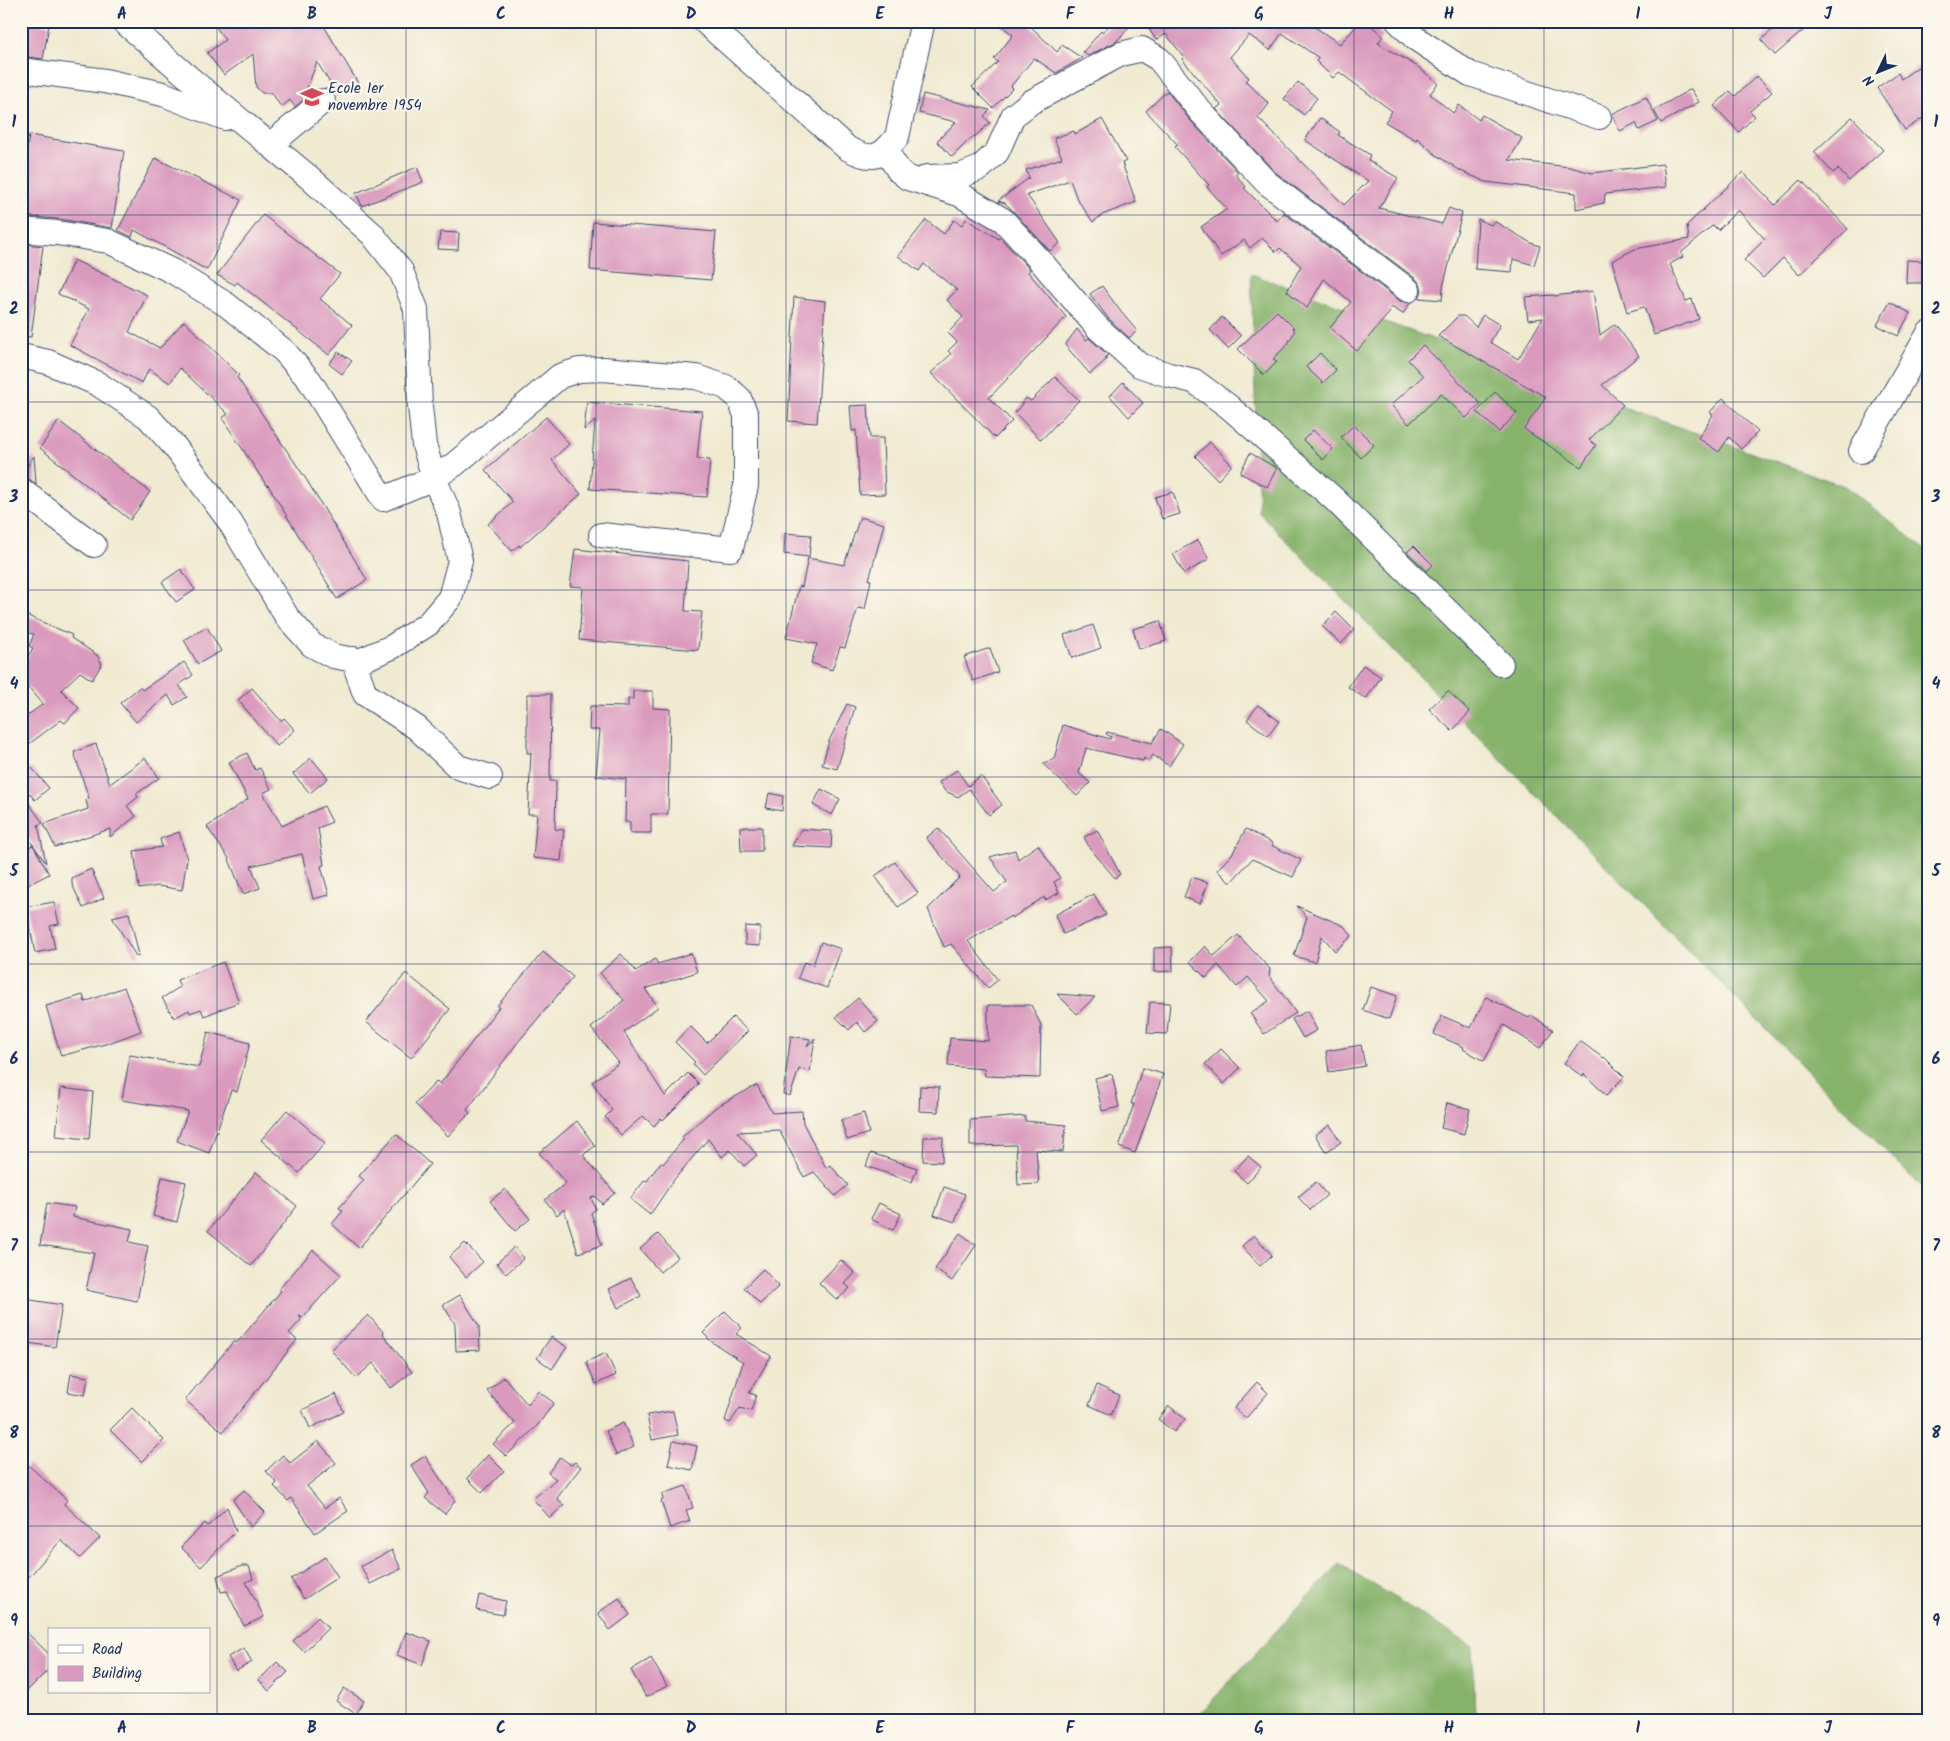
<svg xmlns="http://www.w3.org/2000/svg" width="1950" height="1741" font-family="Kalam,sans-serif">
<rect width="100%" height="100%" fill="#fbf7ec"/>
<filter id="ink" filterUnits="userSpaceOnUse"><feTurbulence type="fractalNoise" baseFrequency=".02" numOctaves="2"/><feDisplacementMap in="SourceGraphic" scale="10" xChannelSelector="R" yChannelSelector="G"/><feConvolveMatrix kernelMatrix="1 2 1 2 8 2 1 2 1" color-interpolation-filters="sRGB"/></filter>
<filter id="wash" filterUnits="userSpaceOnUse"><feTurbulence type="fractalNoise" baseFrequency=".0096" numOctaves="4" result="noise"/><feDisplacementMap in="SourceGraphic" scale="20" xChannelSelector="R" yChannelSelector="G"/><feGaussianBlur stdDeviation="1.12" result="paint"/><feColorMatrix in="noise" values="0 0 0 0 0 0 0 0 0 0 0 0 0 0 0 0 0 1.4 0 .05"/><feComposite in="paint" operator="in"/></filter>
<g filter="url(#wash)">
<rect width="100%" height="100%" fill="#f0ead1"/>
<path fill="#86b26a" stroke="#507064" d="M1251 274 1847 487 1929 553V1195L1259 513Z
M1339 1563 1473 1647 1475 1720H1194Z"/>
<g id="blocks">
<path fill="#da9abd" d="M21 21 49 25 43 59 21 56Z
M212 21H321L358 83 338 96 317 62 302 101 295 107 290 100 281 107 272 93H262L256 87 253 54 224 75 207 53 225 40Z
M996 21H1025L1057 52 1062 45 1082 58 1056 73 1034 58 1011 86 1013 88 993 108 972 87 998 62 994 59 1013 35Z
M1115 21H1134L1117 41 1088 56 1083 52 1101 31 1102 32Z
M1144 21H1306L1340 44 1361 21H1366L1383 36 1378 43 1418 67 1438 83 1430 94 1453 113 1459 105 1479 120 1482 115 1522 138 1509 160 1570 167 1592 173 1663 164 1666 187 1605 194 1604 203 1576 209V193L1486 182 1461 171 1436 155 1417 138 1416 140 1385 122 1392 111 1339 72 1333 78 1316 61 1319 58 1282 33 1270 50 1249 35 1230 57 1249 78 1246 81 1269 104 1258 118 1344 205 1368 181 1305 140 1320 118 1340 132 1338 135 1370 155 1368 160 1398 178 1379 208 1442 224 1449 208 1462 213 1443 287 1442 300 1419 298 1422 291 1420 284 1416 279 1275 172 1216 109 1221 105 1182 59 1184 57 1166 34 1156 40Z
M1782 21H1814L1775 55 1761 40Z
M1918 67 1929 82V114L1905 130 1877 88 1898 73 1901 79Z
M1757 76 1772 92 1750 111 1755 116 1739 132 1714 106 1730 91 1735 96Z
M1298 82 1317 98 1304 115 1284 99Z
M1691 89 1699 102 1661 123 1654 110Z
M1167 91 1190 120 1238 172 1235 174 1246 187 1244 188 1277 221 1284 213 1400 301 1410 303 1403 314 1391 307 1388 311 1390 312 1357 351 1330 328 1351 302 1324 279 1307 308 1287 291 1301 266 1280 248 1276 252 1262 238 1250 248 1244 240 1221 256 1201 227 1227 209 1207 187 1209 185 1175 147 1178 145 1146 111Z
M923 94 990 110 984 116 990 123 974 137 973 136 952 157 937 141 956 122 919 113Z
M1646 97 1658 121 1639 130 1636 123 1620 131 1612 114Z
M1852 117 1883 150 1849 181 1838 169 1833 173 1814 152Z
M1102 119 1126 161 1122 163 1136 202 1102 215 1093 222 1077 199 1070 180 1027 195 1060 243 1050 251 1013 211 1005 203 998 201 1029 178 1026 170 1062 158 1054 138 1074 131 1075 134Z
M29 135 124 151 112 228 59 219 21 216V196Z
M155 158 241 200 207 270 134 230 132 237 118 230Z
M417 167 423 182 362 206 356 193Z
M1743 172 1775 205 1801 180 1848 229 1799 275 1783 258 1763 278 1744 260 1765 239 1738 210 1718 230 1713 225 1681 253 1683 257 1670 264 1686 301 1692 299 1699 319 1654 335 1644 307 1627 312 1612 261 1635 249 1689 239 1687 225Z
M263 215 340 274 320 299 352 325 329 355 237 282 235 285 217 275Z
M966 219 999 239 1000 238 1028 267 1030 270 1028 272 1066 317 989 398 1012 421 995 438 931 373 951 354 948 351 957 342 948 333 963 317 947 300 957 290 924 264 919 271 898 256 926 220 944 234 954 220 962 225Z
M1478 219 1491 225 1494 221 1531 243 1540 246 1534 265 1513 259 1512 272 1475 269Z
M593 222 716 232 711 280 590 270Z
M440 232 459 233 458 250 438 249Z
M21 244 43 246 31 337 21 336Z
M74 260 147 295 129 332 160 348 184 321 239 375 237 377 306 479 367 580 337 599 268 485 267 486 222 418 228 414 180 368 170 383 149 369 142 383 70 345 89 309 58 294Z
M1907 260 1923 261 1922 283H1906Z
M1102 286 1121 312 1137 331 1129 338 1108 318 1090 294Z
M1593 291 1600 335 1615 324 1639 356 1602 385 1623 405 1589 440 1596 445 1581 467 1524 429 1546 397 1438 336 1458 316H1464L1476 327 1483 315 1500 325 1490 342 1518 359 1543 318 1528 320 1525 297 1554 295V296Z
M794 297 825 301 817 423 788 421Z
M1890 302 1910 313 1898 336 1877 325Z
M1277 311 1294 328V333L1287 345 1273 359 1277 362 1264 375 1238 349Z
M1222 317 1241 336 1228 349 1210 330Z
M1077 329 1086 340 1089 338 1108 355 1105 357 1107 359 1090 374 1065 345Z
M1423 345 1481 404 1466 418 1441 394 1409 424 1391 405 1423 376 1408 360Z
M338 352 352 361 342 374 329 364Z
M1320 353 1336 370 1323 383 1306 367Z
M1055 377 1079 400 1041 440 1015 413 1026 398 1031 401Z
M1123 382 1143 403 1129 417 1110 396Z
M1495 392 1517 413 1499 432 1477 412Z
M1723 398 1758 432 1741 449 1729 437 1719 452 1698 438 1713 415 1710 412Z
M587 402 702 411 697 459 710 460 707 497 590 489 595 421 584 430Z
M868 405 870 438H883L885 494 860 495 856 430 852 431 850 406Z
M546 417 569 444 552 460 581 494 520 547 519 545 512 551 488 524 513 502 485 470Z
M59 421 150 492 130 520 40 448Z
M1354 425 1374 445 1361 458 1341 437Z
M1313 430 1333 449 1323 460 1303 440Z
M1210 442 1232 465 1218 480 1195 456Z
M1250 453 1277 468 1267 487 1240 473Z
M34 456 36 484 29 479 21 476Z
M1173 492 1180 514 1162 519 1155 497Z
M860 517 884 524 869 580H871L865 609 858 608 845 648 840 647 832 670 811 663 817 644 786 638 799 586 802 587 808 558 844 565Z
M785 533 811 535 809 557 784 554Z
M1198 540 1209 559 1184 574 1173 554Z
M1414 546 1433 565 1427 571 1407 552Z
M575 549 688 561 685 611 702 612 698 650 579 640 583 587 570 586Z
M181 569 195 590 176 602 162 582Z
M1336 612 1354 630 1341 644 1322 626Z
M21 613 72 635 71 638 97 655 102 664 92 680 80 672 61 690 79 708 65 723 61 720 21 750V720L43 704 31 690 21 684V668L33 648 29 646 34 634 21 632Z
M1160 621 1166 641 1139 649 1133 629Z
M1093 625 1101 648 1072 658 1064 635Z
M207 627 221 651 198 664 184 640Z
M990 648 998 672 973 681 964 657Z
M184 662 193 675 179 685 187 697 174 705 168 695 136 722 120 703 140 687 142 690Z
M1363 665 1381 677 1366 699 1348 687Z
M252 688 281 721 284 718 295 730 277 746 238 700Z
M633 691H653V708L670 709 668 814H651V833H630V822H625L626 779 596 776 600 730H589L590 706 628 707V699H633Z
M1448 691 1470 712 1452 731 1429 709Z
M527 694H551L550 781H556L555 829 564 830 561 861 533 858 537 814H528L531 753H527Z
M847 704 855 707 837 769 822 765 829 741Z
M1258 705 1279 721 1268 736 1247 720Z
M1063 725 1110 739 1111 737 1106 734 1107 732 1152 743 1161 729 1183 744 1169 766 1153 755 1148 761 1144 758 1143 761 1086 748 1079 773 1090 783 1077 796 1043 764 1054 759Z
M96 744 110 784 145 758 159 778 136 794 138 797 127 806 136 816 110 837V829L55 847 44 824 88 809 86 800 89 799 74 752Z
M247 753 255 770 260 768 271 789 263 793 282 826 324 806 332 822 318 828 324 865 321 866 329 895 313 899 302 854 251 866 260 888 243 894 228 857 207 827 248 799 229 762Z
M311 758 328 778 310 793 293 774Z
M32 768 49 788 35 800 21 784V771Z
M957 770 968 786 981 776 1002 805 989 815 969 789 958 797 945 791 939 782Z
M821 789 840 799 832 815 813 805Z
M21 792 43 823 38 825 46 863 33 845 49 874 26 886 21 877V851L33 845 21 828Z
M769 793 783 796 782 811 766 808Z
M740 827H762V851H741Z
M938 828 994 892 1007 882 990 857 1015 850 1018 859 1038 845 1060 878 1054 882 1059 893 1045 900 1044 897 1012 918 1011 916 968 941 998 980 988 988 951 944 944 947 928 909 960 877 926 838Z
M801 829 832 831 831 848 792 846Z
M1246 829 1272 843 1271 845 1301 860 1293 877 1252 859 1230 883 1217 870 1232 854Z
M1097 830 1120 874 1115 878 1089 847 1084 837Z
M179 832 187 859 182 890 158 886 139 889 134 851 162 847 160 839Z
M895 862 918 893 898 907 875 876Z
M91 869 104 898 83 908 72 884V878Z
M1192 877 1208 883 1200 904 1184 897Z
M1094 894 1106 915 1063 934 1055 915Z
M54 902 59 924 50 926 55 949 35 953 26 907Z
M1297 906 1344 926 1352 936 1335 951 1322 936 1315 962 1294 956 1307 917Z
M129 913 139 955 136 956 112 917Z
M745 926 760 927V946L745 945Z
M1238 935 1270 969 1269 976 1296 1013 1264 1034 1250 1013 1269 1001 1248 977 1237 987 1218 965 1206 978 1190 962 1205 946 1214 956Z
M821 942 841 949 827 988 798 978 804 962 813 965Z
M1172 947 1173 971 1154 972V948Z
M543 952 573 977 518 1042 467 1110 470 1113 448 1136 415 1104 437 1081 440 1084 499 1007 497 1006Z
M691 953 697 972 645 989 658 1007 624 1032 665 1096 688 1073 699 1084 663 1120 661 1118 654 1126 643 1116 621 1135 605 1117 612 1110 592 1082 619 1063 591 1028 624 1000 600 973 621 954 636 971 655 959 658 964Z
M223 962 239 1002 204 1016 201 1009 190 1013 189 1010 174 1018 162 998 180 987 177 980Z
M406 973 450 1009 411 1058 366 1022Z
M124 987 141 1031 109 1043 61 1056 46 1006 83 995 85 1002Z
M1371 987 1397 996 1389 1019 1363 1010Z
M1057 994 1095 997 1077 1014Z
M1486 997 1529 1018 1531 1015 1553 1030 1540 1048 1504 1025 1484 1061 1463 1049 1464 1047 1434 1034 1442 1016 1471 1028Z
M858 998 878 1021 865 1032 857 1022 849 1030 836 1017Z
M1150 1002 1170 1003 1167 1034 1147 1033Z
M988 1005H1031L1041 1025 1040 1078 985 1076 984 1069 948 1066 950 1038 988 1041Z
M1307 1011 1317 1030 1303 1038 1292 1019Z
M733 1017 748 1031 703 1075 693 1064 695 1062 675 1042 690 1026 707 1043Z
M208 1032 250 1043 237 1092 231 1090 209 1153 177 1141 188 1111 122 1100 130 1055 199 1067Z
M791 1036 810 1039 807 1046 815 1038 810 1071 799 1069 790 1096 783 1094Z
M1580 1041 1603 1058 1604 1057 1624 1077 1606 1095 1584 1074 1583 1077 1564 1063Z
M1361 1045 1365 1066 1329 1072 1326 1051Z
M1221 1049 1240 1068 1224 1084 1205 1064Z
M1142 1068 1163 1074 1135 1153 1119 1147 1134 1104H1131Z
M1112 1074 1119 1107 1102 1111 1095 1078Z
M757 1085 772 1113 802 1111 803 1123 826 1168 830 1165 848 1185 835 1196 814 1172 804 1177 779 1130 737 1132 757 1155 744 1166 730 1150 722 1157 708 1139 673 1181 650 1215 630 1199 645 1180 647 1181 661 1162 663 1164 684 1139 682 1137 716 1107Z
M920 1086 939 1087 938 1112 919 1111Z
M61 1088 93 1092 89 1139 56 1136Z
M1447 1103 1470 1109 1464 1134 1441 1128Z
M287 1110 325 1143 299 1173 261 1140Z
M864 1113 869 1133 847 1140 841 1120Z
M1025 1116V1121L1066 1125 1063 1152 1036 1150 1039 1184 1018 1185 1016 1145 970 1146V1120Z
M577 1121 595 1146 583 1155 615 1193 602 1204 595 1196 591 1198 596 1209 591 1213 602 1245 578 1253 564 1209 557 1215 545 1200 566 1183 539 1153Z
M1330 1125 1341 1142 1326 1152 1315 1135Z
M396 1134 430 1164 359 1248 332 1224 343 1211 339 1208 364 1180 359 1176Z
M924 1137H943L942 1162 923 1161Z
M871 1153 917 1168 912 1182 866 1166Z
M1248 1156 1261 1167 1247 1183 1234 1171Z
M256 1172 297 1206 251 1266 208 1231Z
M162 1177 186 1182 177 1222 153 1216Z
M1316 1182 1327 1195 1310 1210 1298 1197Z
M944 1187 965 1194 955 1222 934 1215Z
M505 1189 530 1219 515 1231 490 1201Z
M47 1203 75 1207 73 1217 132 1229 129 1242 148 1246 137 1301 86 1290 94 1253 40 1245Z
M879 1203 901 1214 893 1230 871 1219Z
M960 1233 976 1245 952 1281 935 1269Z
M658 1234 678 1257 660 1272 640 1249Z
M1254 1235 1272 1255 1260 1266 1242 1246Z
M465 1243 483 1262 466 1277 449 1257Z
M514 1247 524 1258 506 1274 497 1263Z
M313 1250 341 1275 302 1318 299 1314 301 1320 289 1333 297 1340 223 1432 185 1400 234 1341 237 1343 281 1291 279 1289Z
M841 1260 855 1273 845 1284 850 1288 837 1300 819 1283Z
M763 1269 779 1286 760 1304 744 1288Z
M631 1278 641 1296 618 1308 609 1289Z
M460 1295 479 1326 480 1350 456 1351 455 1324 443 1305Z
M25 1299 62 1305 55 1347 21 1342V1325Z
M725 1311 742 1328 736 1334 771 1356 749 1393 756 1395 751 1411 740 1408 730 1423 725 1421 743 1362 712 1342 703 1333Z
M368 1315 384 1333 383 1334 412 1372 391 1388 373 1363 356 1378 331 1350Z
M551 1337 567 1347 552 1369 537 1358Z
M606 1353 616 1375 596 1384 586 1362Z
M71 1374 88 1377 85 1395 68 1392Z
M504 1377 528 1405 538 1391 554 1403 537 1426 506 1456 493 1444 515 1423 487 1391Z
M1257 1382 1268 1393 1246 1418 1234 1408Z
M1097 1385 1119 1395 1111 1415 1089 1405Z
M336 1394 344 1412 310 1428 302 1410Z
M1169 1406 1185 1419 1174 1432 1158 1419Z
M132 1408 164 1440 142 1462 110 1430Z
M673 1411 678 1435 652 1440 647 1415Z
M623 1423 634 1447 616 1455 606 1431Z
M318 1441 336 1463 307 1486 325 1508 339 1498 348 1511 315 1533 291 1498 288 1501 274 1486 277 1483 266 1471 283 1455 290 1463Z
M673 1441 697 1446 692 1470 668 1465Z
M488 1455 504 1471 482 1493 467 1478Z
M425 1456 455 1501 445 1514 425 1498 429 1493 411 1465Z
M560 1457 571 1465 575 1462 581 1467 557 1498 564 1505 550 1518 533 1499 556 1479 548 1473Z
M28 1465 67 1500 64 1504 100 1538 80 1558 61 1540 21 1586V1473Z
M686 1486 693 1508 686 1510 690 1521 670 1528 661 1501 663 1500 662 1494Z
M244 1490 265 1512 251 1527 233 1500Z
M227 1507 236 1531 201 1567 181 1547 205 1523 208 1526Z
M392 1550 401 1569 370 1584 361 1566Z
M325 1557 338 1577 304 1599 291 1579Z
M242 1566H249L253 1579 246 1582 264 1617 244 1626 227 1591 221 1592 217 1576Z
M479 1595 506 1601 503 1615 476 1610Z
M619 1598 630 1615 610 1630 598 1613Z
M318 1617 328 1628 304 1652 293 1641Z
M21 1627 49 1654V1669L21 1697Z
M406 1632 431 1641 422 1665 397 1655Z
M244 1648 252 1662 236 1671 228 1657Z
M651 1658 667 1686 646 1697 631 1670Z
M277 1662 288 1672 269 1691 259 1680Z
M344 1688 364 1701 356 1714 336 1701Z"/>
</g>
</g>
<g filter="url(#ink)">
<use href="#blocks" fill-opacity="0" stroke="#3b4b6f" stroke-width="1"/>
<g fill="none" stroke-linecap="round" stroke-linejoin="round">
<defs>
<path id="minor" d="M704 21 847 148C872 162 881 158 897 137L923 21
M1398 21 1415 38 1470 74 1599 117
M21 70 105 81 163 94 225 118
M270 145 323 101
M886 151 899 171 908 178 959 194 1003 220 1037 257 1098 328 1139 365 1169 375 1194 381 1228 406 1334 499 1501 664
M927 177 960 176 980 168 997 152 1013 116 1031 102 1121 54 1142 49 1159 59 1200 111 1266 182 1408 290
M21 230 57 233 108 241 172 271 227 305 284 351 310 381 383 499 434 478 455 464 560 376 579 370 603 369 696 377 726 387 739 398 746 415V486L731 549 601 535
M21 356 48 362 98 384 148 417 175 447 230 522 287 617 312 645 333 656 359 661 392 647 428 624 450 598 460 561 449 513 434 478 424 445 420 406 416 309 401 271 372 234 311 179 188 77 123 21
M1861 451 1929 333
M21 490 94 545
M353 659 365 694 417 728 458 767 490 777"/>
</defs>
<use href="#minor" stroke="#3b4b6f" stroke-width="26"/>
<use href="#minor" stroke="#fff" stroke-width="24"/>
</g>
</g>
<path fill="none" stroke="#1b2f5e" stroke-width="1" stroke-opacity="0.55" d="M217 21V1720M406 21V1720M596 21V1720M786 21V1720M975 21V1720M1164 21V1720M1354 21V1720M1544 21V1720M1733 21V1720M21 215H1929M21 402H1929M21 590H1929M21 777H1929M21 964H1929M21 1152H1929M21 1339H1929M21 1526H1929"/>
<defs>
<symbol id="school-bare" viewBox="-9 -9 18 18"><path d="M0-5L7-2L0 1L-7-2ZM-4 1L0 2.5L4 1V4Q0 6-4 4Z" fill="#d1495b" stroke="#fbf7ec" stroke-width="2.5" paint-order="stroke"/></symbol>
</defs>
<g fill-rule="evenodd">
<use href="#school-bare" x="296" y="81" width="32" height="32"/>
</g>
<g text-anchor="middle" stroke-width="4.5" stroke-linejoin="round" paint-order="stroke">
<g font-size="15" fill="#1b2f5e" stroke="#fbf7ec" text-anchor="start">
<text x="328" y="93">Ecole 1er<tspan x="328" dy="17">novembre 1954</tspan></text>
</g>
</g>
<rect width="1950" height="1741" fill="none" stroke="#fbf7ec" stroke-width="55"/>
<rect x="48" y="1628" width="162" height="65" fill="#fbf7ec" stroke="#a1a7b3"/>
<rect x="58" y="1645" width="25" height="8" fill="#ffffff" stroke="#a1a7b3"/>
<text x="92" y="1654" font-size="15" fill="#1b2f5e">Road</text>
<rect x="58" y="1666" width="25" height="15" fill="#da9abd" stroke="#a1a7b3"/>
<text x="92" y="1678" font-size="15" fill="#1b2f5e">Building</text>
<g transform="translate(1878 72) rotate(227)" stroke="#fbf7ec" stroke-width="4" paint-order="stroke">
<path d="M0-4L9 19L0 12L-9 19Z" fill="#1b2f5e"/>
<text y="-8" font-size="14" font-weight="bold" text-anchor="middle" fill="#1b2f5e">N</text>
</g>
<rect x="28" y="28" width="1894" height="1686" fill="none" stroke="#1b2f5e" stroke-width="2"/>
<g font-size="16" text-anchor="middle" font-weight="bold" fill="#1b2f5e">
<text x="122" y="19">A</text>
<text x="312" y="19">B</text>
<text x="501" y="19">C</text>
<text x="691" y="19">D</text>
<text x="880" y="19">E</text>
<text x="1070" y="19">F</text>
<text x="1259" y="19">G</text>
<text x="1449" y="19">H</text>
<text x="1638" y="19">I</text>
<text x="1828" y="19">J</text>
<text x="14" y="127">1</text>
<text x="1936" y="127">1</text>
<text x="14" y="314">2</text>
<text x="1936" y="314">2</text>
<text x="14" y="502">3</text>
<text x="1936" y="502">3</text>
<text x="14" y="689">4</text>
<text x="1936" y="689">4</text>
<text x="14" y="876">5</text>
<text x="1936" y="876">5</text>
<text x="14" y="1064">6</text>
<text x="1936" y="1064">6</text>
<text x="14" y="1251">7</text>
<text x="1936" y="1251">7</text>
<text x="14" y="1438">8</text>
<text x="1936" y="1438">8</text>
<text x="14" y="1626">9</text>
<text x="1936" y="1626">9</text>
<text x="122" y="1733">A</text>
<text x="312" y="1733">B</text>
<text x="501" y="1733">C</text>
<text x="691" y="1733">D</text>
<text x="880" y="1733">E</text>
<text x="1070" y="1733">F</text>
<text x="1259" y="1733">G</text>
<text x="1449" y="1733">H</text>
<text x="1638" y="1733">I</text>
<text x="1828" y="1733">J</text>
</g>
</svg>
